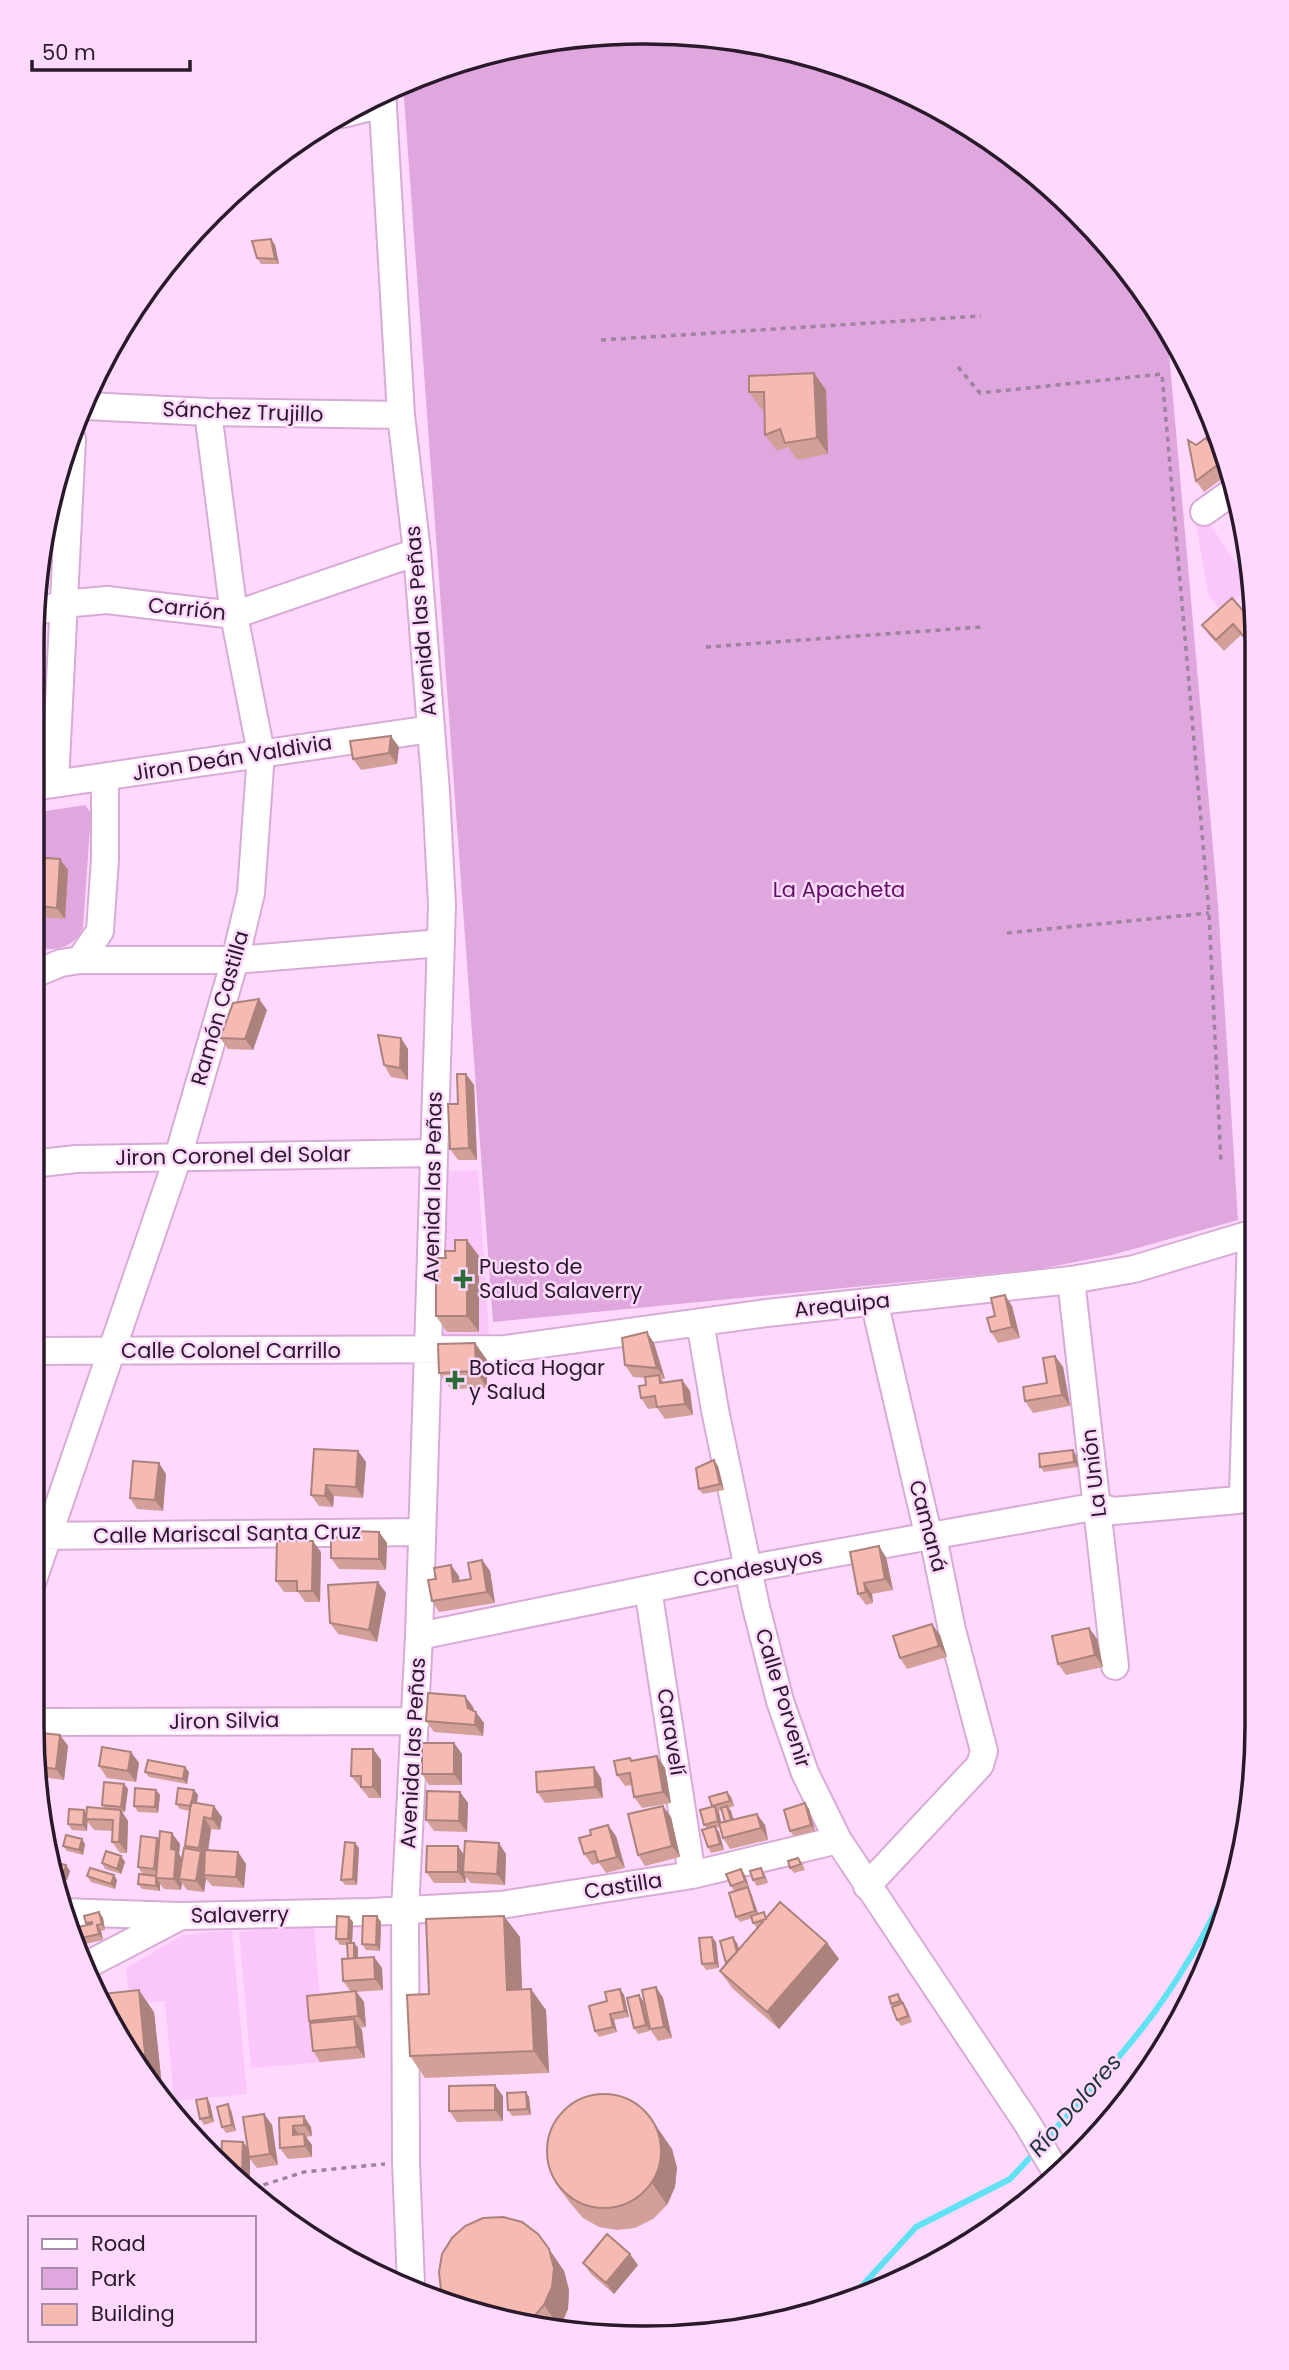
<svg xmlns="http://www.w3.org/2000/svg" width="1289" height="2370" font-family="Poppins,sans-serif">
<rect width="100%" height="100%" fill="#fed9fd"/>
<path fill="#fbc7fa" d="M1206 518 1252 587 1220 611 1208 593 1196 524Z
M478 1170 489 1334 439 1335 442 1171Z
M314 1925 325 2062 251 2068 239 1932Z
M232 1930 247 2094 174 2101 165 2001 129 2004 126 1968 183 1935Z"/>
<path fill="#e0a7df" d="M604 33 724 37 841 64 951 113 1049 184 1154 304 1167 330 1218 904 1238 1220 1112 1255 1039 1269 493 1322 403 84 485 52Z
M85 805 91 813 83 928C75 948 52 954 32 945L33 813Z"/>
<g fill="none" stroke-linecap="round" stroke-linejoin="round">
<path stroke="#60e2f3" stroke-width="6" d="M1045 2140C1082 2100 1120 2058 1153 2014 1188 1966 1219 1910 1241 1855
M851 2298 916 2227 1010 2179 1036 2151"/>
<defs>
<path id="minor" d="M382 91 401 415 417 552 436 792 442 905 419 1636 405 1910 406 2163 411 2284
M343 114 383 104
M86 406 208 412 401 415
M1204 512 1235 490
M33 613 63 604 107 600 234 615 417 552
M55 783 72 439
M33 787 431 729
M80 960 100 931 105 859V777
M32 975 61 963 80 960H235L441 943
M32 1164 76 1159 434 1153
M1071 1280 1115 1666
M700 1322 715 1410 756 1607 780 1701 805 1773 838 1840 1027 2123 1058 2175
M32 1351 506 1349 767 1313 1071 1280 1134 1269 1254 1233
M33 1536 422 1532
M32 1583 178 1157 235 960 251 893 261 753 234 615 208 412
M648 1589 692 1875
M419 1636 747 1569 1098 1506 1113 1511 1238 1500 1243 1495 1251 1234
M32 1722 416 1721
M867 1886 980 1765 984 1751 952 1630 933 1537 926 1525 874 1301
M62 1912 179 1916
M87 1965 181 1916 370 1912 501 1905 692 1875 838 1840"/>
</defs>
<use href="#minor" stroke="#d8abd7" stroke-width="30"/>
<path stroke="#9e829e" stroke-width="3.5" stroke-dasharray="5 5" stroke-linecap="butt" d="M601 340 981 316
M958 367 980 393 1162 374 1209 913 1221 1163
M706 647 981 627
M1007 933 1209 913
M254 2188 304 2172 385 2164"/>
<use href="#minor" stroke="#fff" stroke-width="26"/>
</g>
<path fill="#d3a099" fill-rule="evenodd" d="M271 239 275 245 279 264H261L257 258Z
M814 373 826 390 828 454 797 460 788 447 777 451 765 435V409H761L749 392Z
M1196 445 1224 460 1231 472 1204 492 1196 481Z
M1252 621 1253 648 1241 635 1224 651 1210 636 1202 625Z
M399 747 397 764 361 770 353 759Z
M32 857 60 859 68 870 65 919 32 916Z
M267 1010 253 1050 228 1049 220 1038Z
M408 1049V1080L391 1077 384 1065Z
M466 1074 474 1085 477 1160H458L450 1149 458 1104Z
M479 1256V1332H447L436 1316Z
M1012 1306 1020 1338 998 1343 991 1332 995 1316Z
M475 1343 487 1360V1388L451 1389 439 1373Z
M654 1343 665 1379H662L664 1383 682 1380 690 1391 693 1415 665 1419 657 1408 648 1409 641 1398 646 1385 645 1378 633 1377 625 1365Z
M1055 1356 1063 1367 1070 1406 1033 1413 1025 1401 1047 1383Z
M358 1451 366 1462 363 1498 334 1496 333 1507 319 1506 311 1495Z
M1076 1455 1078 1467 1044 1472 1040 1467Z
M718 1466 724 1490 703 1494 699 1489Z
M166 1474 163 1511 137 1509 130 1498Z
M379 1532 387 1543 386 1570 339 1569 331 1558 355 1538Z
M321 1552 320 1602H305L298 1592H284L276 1581Z
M850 1552 886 1557 893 1590 872 1594 873 1603 866 1605 858 1594Z
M482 1560 490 1571 495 1603 439 1612 432 1601 459 1576V1581L471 1579Z
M378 1582 386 1593 377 1642 338 1634 330 1623Z
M1089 1628 1097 1639 1103 1667 1066 1675 1058 1664Z
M940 1635 947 1657 907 1669 900 1658Z
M465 1696 473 1707 474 1711 484 1723 483 1736 434 1732 426 1721Z
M32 1732 60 1735 68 1746 64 1780 48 1778 40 1767V1765H38Z
M454 1743 462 1754V1785H429L422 1774Z
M373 1749 381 1760V1798H369L351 1776Z
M131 1752 139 1763 136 1782 107 1778 99 1766Z
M657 1756 665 1768 671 1803 642 1808 634 1797 632 1785 625 1786 617 1775 632 1761Z
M145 1772H189L187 1784 149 1777Z
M601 1778 603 1798 545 1803 537 1792Z
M124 1784 128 1789 125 1812H122L128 1821 127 1853H120L112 1842 113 1831 94 1830 87 1821V1831L72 1830 68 1824 84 1810 86 1814 105 1809 102 1805Z
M156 1790 160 1795 158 1813 138 1812 134 1806Z
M194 1790 198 1795 197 1803 222 1817 220 1830 211 1829 208 1850 238 1852 246 1864 244 1888 212 1886 206 1879 204 1892 187 1890 182 1883 181 1890 164 1889 160 1884V1891L142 1889 138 1884 143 1875 138 1867 157 1838 159 1841 180 1844 179 1854 182 1859 187 1849 185 1846 190 1811 180 1809 176 1804Z
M460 1792 468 1803 467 1832 434 1831 426 1820Z
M727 1792 731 1797 734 1806 729 1808 731 1811 734 1820 757 1814 765 1825 768 1840 730 1849 723 1838 720 1827 716 1828 719 1832 724 1850 711 1853 708 1847 707 1829 704 1825 713 1807ZM722 1810 725 1822 721 1823 718 1811Z
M805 1803 809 1809 815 1831 794 1836 790 1831Z
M671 1817 680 1857 645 1866 638 1855Z
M616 1836 625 1868 606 1873 599 1863 592 1865 584 1854Z
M355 1843 359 1848 357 1885H345L341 1880Z
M85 1844 83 1855 67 1851 63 1846Z
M506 1854 505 1885 471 1883 466 1877V1883H434L426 1872 464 1855Z
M121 1856 125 1862 121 1874 105 1869 102 1863Z
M798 1858 802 1863 805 1870 794 1873 790 1868Z
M66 1865 70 1871 67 1880 59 1878 56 1873Z
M761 1868 764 1873 768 1883 757 1886 753 1880Z
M114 1875 117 1880 115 1889 91 1882 87 1876Z
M745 1875 749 1887H748L751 1893 758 1914 827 1943 839 1959 779 2029 732 1988 720 1971 727 1964 737 1943 739 1950 757 1928 753 1923 752 1918 740 1922 736 1917 734 1891 731 1886Z
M99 1912 103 1918 105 1930 101 1931 103 1940 77 1946 73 1939 71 1931H69L64 1923 68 1916 70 1918H74L78 1924 79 1927 87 1925 86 1923Z
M353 1922 352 1943H354L358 1948V1958L374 1957 382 1968 383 1990 356 1992 364 2002 366 2027 360 2028 362 2030 365 2058 320 2062 313 2051 311 2023 309 2021 351 1992 343 1981 348 1959 347 1945H340L336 1939Z
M381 1922 380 1951 366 1950 362 1944Z
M520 1937 522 1989 546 2010 549 2073 425 2078 410 2056 429 1994Z
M712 1937 716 1942 719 1968 706 1970 702 1964Z
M656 1987 663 1998 672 2038 658 2041 650 2029Z
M620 1989 624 1995 629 2017 614 2020 617 2032 599 2037 595 2031 607 2001Z
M102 1994 154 2012 162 2086 152 2087Z
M639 1995 643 2001 650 2031 638 2034 634 2028Z
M901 1999 912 2022 901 2026 897 2020 891 2004Z
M526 2092 529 2097 531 2115 512 2116 508 2110Z
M503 2096V2121L457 2122 449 2111Z
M207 2098 210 2104 214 2122 204 2125 200 2119Z
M231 2110 236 2131 226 2133 222 2127Z
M264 2114 272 2125 278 2165 257 2168 250 2159V2182H247L221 2158 243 2142 248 2148Z
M279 2118 311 2127 312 2136 306 2137 312 2145V2157L288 2159 280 2148Z
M672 2149 677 2168 675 2187 667 2205 653 2219 635 2228 617 2230 599 2227 583 2218 571 2204 555 2183Z
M549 2249 564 2271 569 2290 568 2309 561 2325 486 2318Z
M583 2263 638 2265 614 2294 591 2274Z"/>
<path fill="#ac827d" d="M271 239 275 245 279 264 275 259Z
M814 373 826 390 828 454 817 438Z
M391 736 399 747 397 764 389 753Z
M60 859 68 870 65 919 57 908Z
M259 999 267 1010 253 1050 245 1039Z
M401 1038 408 1049V1080L400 1068Z
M466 1074 474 1085 477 1160 469 1148Z
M467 1240 479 1256V1332L467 1316Z
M1005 1295 1012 1306 1020 1338 1012 1327Z
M647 1332 654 1343 665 1379 657 1368Z
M475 1343 487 1360V1388L476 1371Z
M1055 1356 1063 1367 1070 1406 1062 1395Z
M682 1380 690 1391 693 1415 685 1404Z
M1073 1450 1076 1455 1078 1467 1074 1462Z
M358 1451 366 1462 363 1498 356 1487Z
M714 1460 718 1466 724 1490 720 1484Z
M159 1463 166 1474 163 1511 155 1500Z
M326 1485 334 1496 333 1507 325 1496Z
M379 1532 387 1543 386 1570 379 1559Z
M313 1541 321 1552 320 1602 312 1591Z
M879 1546 886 1557 893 1590 885 1579Z
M482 1560 490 1571 495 1603 487 1592Z
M451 1565 459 1576 461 1593 453 1582Z
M378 1582 386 1593 377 1642 369 1630Z
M864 1583 872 1594 873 1603 866 1592Z
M932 1624 940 1635 947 1657 939 1646Z
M1089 1628 1097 1639 1103 1667 1095 1655Z
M465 1696 473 1707 476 1717V1712L484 1723 483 1736 475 1725Z
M60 1735 68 1746 64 1780 56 1769Z
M454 1743 462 1754V1785L454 1774Z
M373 1749 381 1760V1798L373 1787Z
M131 1752 139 1763 136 1782 128 1771Z
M657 1756 665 1768 671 1803 663 1792Z
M185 1767 189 1772 187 1784 183 1779Z
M594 1767 601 1778 603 1798 595 1787Z
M124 1784 128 1789 125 1812 121 1807Z
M156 1790 160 1795 158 1813 155 1807Z
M194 1790 198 1795 195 1812 192 1806Z
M460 1792 468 1803 467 1832 459 1821Z
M727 1792 731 1797 734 1806 730 1801Z
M46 1795 50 1801V1809L46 1804Z
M805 1803 809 1809 815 1831 811 1825Z
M214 1806 222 1817 220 1830 212 1819Z
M663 1806 671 1817 680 1857 672 1846Z
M715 1806 719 1812 722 1826 718 1821Z
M727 1806 731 1811 735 1826 731 1820Z
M84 1810 88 1816 87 1831 83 1825Z
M121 1810 128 1821 127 1853 119 1842Z
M757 1814 765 1825 768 1840 761 1828Z
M204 1817 211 1829 207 1859 199 1848Z
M608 1825 616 1836 625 1868 617 1857Z
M715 1826 719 1832 724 1850 720 1844Z
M172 1833 180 1844 179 1854 184 1861 179 1879 182 1883 181 1890 174 1879 171 1849Z
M157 1838 165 1849 160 1878 154 1869Z
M82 1839 85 1844 83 1855 79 1850Z
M355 1843 359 1848 357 1885 353 1879Z
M499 1843 506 1854 505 1885 497 1874Z
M458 1846 466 1858 463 1872 466 1877V1883L458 1872Z
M201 1851 209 1862 204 1875 206 1879 204 1892 196 1881Z
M238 1852 246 1864 244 1888 236 1877Z
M121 1856 125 1862 121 1874 117 1869Z
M66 1865 70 1871 67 1880 63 1874Z
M761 1868 764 1873 768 1883 764 1877Z
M741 1869 745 1875 749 1887 745 1881Z
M114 1875 117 1880 115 1889 111 1884Z
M157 1878 160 1884V1891L156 1886Z
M748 1887 751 1893 759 1916 755 1911Z
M99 1912 103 1918 105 1930 102 1924Z
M377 1916 381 1922 380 1951 376 1945Z
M504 1916 520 1937 523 2011 507 1990Z
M349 1917 353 1922 352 1945 348 1939Z
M97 1925 101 1931 103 1940 99 1934Z
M712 1937 716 1942 719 1968 715 1963Z
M733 1937 737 1943 744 1965 740 1959Z
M354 1943 358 1948V1966L355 1961Z
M827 1943 839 1959 779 2029 767 2012Z
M374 1957 382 1968 383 1990 375 1979Z
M656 1987 663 1998 672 2038 664 2027Z
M531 1989 546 2010 549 2073 534 2051Z
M620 1989 624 1995 629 2017 625 2011Z
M139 1990 154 2012 162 2086 146 2064Z
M356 1991 364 2002 366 2027 358 2016Z
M898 1994 907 2009 912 2022 900 2001Z
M639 1995 643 2001 650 2031 646 2025Z
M610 2014 614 2020 617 2032 613 2027Z
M354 2019 362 2030 365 2058 357 2047Z
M495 2085 503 2096V2121L495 2110Z
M526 2092 529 2097 531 2115 527 2109Z
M207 2098 210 2104 214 2122 210 2117Z
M228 2104 231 2110 236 2131 232 2125Z
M646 2111 672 2149 677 2168 675 2187 667 2205 652 2183Z
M264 2114 272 2125 278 2165 270 2154Z
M304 2116 311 2127 312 2136 304 2125Z
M293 2126 301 2137 293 2135Z
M304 2134 312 2145V2157L305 2146Z
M243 2142 251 2153 249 2157 250 2159V2182L242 2171Z
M549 2249 564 2271 569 2290 568 2309 561 2325H558L544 2305Z
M630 2254 638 2265 614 2294 606 2283Z"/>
<path fill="#f5bab2" stroke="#ac827d" stroke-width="2" d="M271 239 275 259 257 258 252 241Z
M814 373 817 438 785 443 780 429 765 435 764 392H749V376Z
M1206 438 1224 460 1196 481 1188 440 1196 445Z
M1232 598 1252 621 1253 633 1246 639 1233 624 1216 640 1202 625Z
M391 736 389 753 353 759 350 741Z
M32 857 60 859 57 908 32 905Z
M259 999 245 1039 220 1038 233 1003Z
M378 1035 401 1038 400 1068 384 1065Z
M457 1074H466L469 1148 450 1149 448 1104H458Z
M455 1240H467V1316H436V1258H446L445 1251H455Z
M1005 1295 1012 1327 991 1332 987 1318 995 1316 991 1298Z
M647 1332 657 1368 625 1365 622 1338Z
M475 1343 476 1371 439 1373 438 1344Z
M1055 1356 1062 1395 1025 1401 1023 1387 1047 1383 1043 1358Z
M659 1375 660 1383 682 1380 685 1404 657 1407 655 1396 641 1398 639 1386 646 1385 645 1377Z
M314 1449 358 1451 356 1487 326 1485 325 1496 311 1495Z
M1073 1450 1074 1462 1040 1467 1039 1454Z
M714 1460 720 1484 699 1489 696 1468Z
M133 1461 159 1463 155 1500 130 1498Z
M355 1531 379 1532V1559L331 1558V1537L355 1538Z
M277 1541H313L312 1591H297V1581H276Z
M879 1546 885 1579 864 1583 866 1592 858 1594 850 1552Z
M482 1560 487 1592 432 1601 428 1580 436 1579 434 1568 451 1565 453 1582 471 1579 468 1563Z
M378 1582 369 1630 330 1623 328 1585Z
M932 1624 939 1646 900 1658 893 1636Z
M1089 1628 1095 1655 1058 1664 1052 1636Z
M428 1693 465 1696 468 1708 476 1712 475 1725 426 1721Z
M32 1732 60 1735 56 1769 40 1767 42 1755 36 1754Z
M422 1743H454V1774H422Z
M102 1747 131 1752 128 1771 99 1766Z
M352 1749H373V1787H361V1776H351Z
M657 1756 663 1792 634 1797 630 1773 617 1775 614 1761 630 1758 631 1761Z
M148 1760 185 1767 183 1779 145 1772Z
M594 1767 595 1787 537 1792 536 1772Z
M104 1782 124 1784 121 1807 102 1805Z
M135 1788 156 1790 155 1807 134 1806Z
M178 1788 194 1790 191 1806 176 1804Z
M427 1791 460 1792 459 1821 426 1820Z
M727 1792 730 1801 712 1806 709 1797Z
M43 1795H46V1804L44 1803Z
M191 1802 214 1806 212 1819 204 1817 199 1848 185 1846Z
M805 1803 811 1825 790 1831 784 1810Z
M663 1806 672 1846 638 1855 628 1814Z
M715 1806 718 1821 704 1825 700 1810Z
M727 1806 731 1820 725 1822 721 1808Z
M87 1807 121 1810 119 1842H112L113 1820 86 1819Z
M69 1809 84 1810 83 1825 68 1824Z
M757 1814 761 1828 723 1838 719 1823Z
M608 1825 617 1857 598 1862 595 1851 584 1854 579 1838 591 1835 590 1830Z
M715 1826 720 1844 708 1847 702 1830Z
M160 1831 172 1833 171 1849 176 1850 174 1879 156 1878Z
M66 1835 82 1839 79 1850 63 1846Z
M141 1836 157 1838 154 1869 138 1867Z
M465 1841 499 1843 497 1874 463 1872Z
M345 1842 355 1843 353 1879 341 1880Z
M427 1846H458V1872H426Z
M184 1848 201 1851 196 1881 179 1879Z
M205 1850 238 1852 236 1877 204 1875Z
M106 1851 121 1856 117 1869 102 1863Z
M798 1858 801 1864 790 1868 788 1861Z
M57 1863 66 1865 63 1874 56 1872Z
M90 1868 114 1875 111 1884 87 1876Z
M761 1868 764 1877 753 1880 750 1871Z
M741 1869 745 1881 731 1886 726 1874Z
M139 1874 156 1876V1886L138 1884Z
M748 1887 755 1911 736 1917 729 1893Z
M780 1902 827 1943 767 2012 720 1971Z
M99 1912 102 1924 97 1925 99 1934 73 1940 70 1929 92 1924V1922L86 1923 84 1916Z
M764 1912 766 1919 753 1923 751 1916Z
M63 1916H68V1919L74 1918 75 1924 66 1926Z
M337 1916 349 1917 348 1939H336Z
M363 1916H377L376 1945 362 1944Z
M504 1916 507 1990 531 1989 534 2051 410 2056 407 1995 429 1994 426 1919Z
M712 1937 715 1963 702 1964 699 1938Z
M733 1937 737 1952 726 1963 720 1941Z
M347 1943H354V1958L348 1959Z
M374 1957 375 1979 343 1981 342 1959Z
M656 1987 664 2027 650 2029 642 1990Z
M620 1989 625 2011 610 2014 613 2027 595 2031 589 2006 607 2001 605 1992Z
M139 1990 146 2064 140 2065 102 1994Z
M356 1991 358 2016 309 2021 307 1996Z
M898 1994 900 2001 891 2004 889 1997Z
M639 1995 646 2025 634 2028 627 1998Z
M903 2003 908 2016 897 2020 892 2007Z
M354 2019 357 2047 313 2051 310 2023Z
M495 2085V2110L449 2111V2086Z
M526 2092 527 2109 508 2110 507 2093Z
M547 2151a57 57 0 1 1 114 0a57 57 0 1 1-114 0Z
M207 2098 210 2117 200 2119 196 2100Z
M228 2104 232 2125 222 2127 217 2107Z
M264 2114 270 2154 249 2157 243 2117Z
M304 2116V2125L293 2126V2135L304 2134 305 2146 280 2148 279 2118Z
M222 2141 243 2142 242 2171H235L221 2158Z
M503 2217 522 2222 538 2234 549 2249 554 2268 552 2287 544 2305 531 2320 527 2322 486 2318 446 2299 441 2290 439 2272 442 2254 452 2238 465 2226 483 2218Z
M607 2234 630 2254 606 2283 583 2263Z"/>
<g fill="#2b6d36" stroke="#fed9fd" stroke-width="2.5">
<path d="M459.5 1268.5h7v7h7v7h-7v7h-7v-7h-7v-7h7z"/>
<path d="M451.5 1369.5h7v7h7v7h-7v7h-7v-7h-7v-7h7z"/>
</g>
<g text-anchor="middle" stroke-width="5" stroke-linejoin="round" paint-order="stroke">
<g font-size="21" fill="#2a192a" stroke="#fed9fd">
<text transform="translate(243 412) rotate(2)" y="7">Sánchez Trujillo</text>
<text transform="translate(187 609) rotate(6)" y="7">Carrión</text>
<text transform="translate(421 621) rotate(-95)" y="7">Avenida las Peñas</text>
<text transform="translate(232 758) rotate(-9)" y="7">Jiron Deán Valdivia</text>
<text transform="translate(220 1008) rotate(-74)" y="7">Ramón Castilla</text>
<text transform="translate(233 1156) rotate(-1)" y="7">Jiron Coronel del Solar</text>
<text transform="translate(433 1187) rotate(-89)" y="7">Avenida las Peñas</text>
<text transform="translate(842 1305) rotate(-6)" y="7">Arequipa</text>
<text x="231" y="1358">Calle Colonel Carrillo</text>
<text transform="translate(1094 1473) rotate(-97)" y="7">La Unión</text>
<text transform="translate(928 1526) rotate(75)" y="7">Camaná</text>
<text transform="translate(227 1534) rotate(-1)" y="7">Calle Mariscal Santa Cruz</text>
<text transform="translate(758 1568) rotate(-11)" y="7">Condesuyos</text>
<text transform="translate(783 1698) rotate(73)" y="7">Calle Porvenir</text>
<text transform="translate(224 1721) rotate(-1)" y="7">Jiron Silvia</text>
<text transform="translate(671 1732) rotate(81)" y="7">Caravelí</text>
<text transform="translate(413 1753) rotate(-87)" y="7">Avenida las Peñas</text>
<text transform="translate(623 1886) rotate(-9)" y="7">Castilla</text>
<text transform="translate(240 1915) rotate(-1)" y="7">Salaverry</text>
</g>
<g font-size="21" fill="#5f0f61" stroke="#fed9fd">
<text x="839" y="897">La Apacheta</text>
</g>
<g font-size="21" fill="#2a192a" stroke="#fed9fd" text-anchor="start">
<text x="479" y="1274">Puesto de<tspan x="479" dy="24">Salud Salaverry</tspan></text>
<text x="469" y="1375">Botica Hogar<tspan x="469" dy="24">y Salud</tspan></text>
</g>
<g font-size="23" font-style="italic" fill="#1e3538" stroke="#fed9fd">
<text transform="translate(1075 2105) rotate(-49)" y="8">Río Dolores</text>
</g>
</g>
<path d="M0 0H1289V2370H0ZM644 44H645A600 600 0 0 1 1245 644V1726A600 600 0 0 1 645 2326H644A600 600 0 0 1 44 1726V644A600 600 0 0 1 644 44Z" fill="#fed9fd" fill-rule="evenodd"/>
<path fill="none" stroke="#2a192a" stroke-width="3.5" d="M644 44H645A600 600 0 0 1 1245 644V1726A600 600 0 0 1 645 2326H644A600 600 0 0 1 44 1726V644A600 600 0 0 1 644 44Z"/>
<rect x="28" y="2216" width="228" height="126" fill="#fed9fd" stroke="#a98ca9" stroke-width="2"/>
<rect x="42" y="2239" width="35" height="10" fill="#ffffff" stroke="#a98ca9" stroke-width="2"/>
<text x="91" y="2251" font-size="21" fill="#2a192a">Road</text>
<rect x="42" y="2268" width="35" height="21" fill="#e0a7df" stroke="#a98ca9" stroke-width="2"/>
<text x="91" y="2286" font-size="21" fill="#2a192a">Park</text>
<rect x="42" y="2304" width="35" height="21" fill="#f5bab2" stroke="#a98ca9" stroke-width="2"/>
<text x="91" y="2321" font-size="21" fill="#2a192a">Building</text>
<path d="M32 60v10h158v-10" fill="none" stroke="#2a192a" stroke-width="3.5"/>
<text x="42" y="60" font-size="21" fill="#2a192a" stroke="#fed9fd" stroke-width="5" paint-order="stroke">50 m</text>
</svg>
